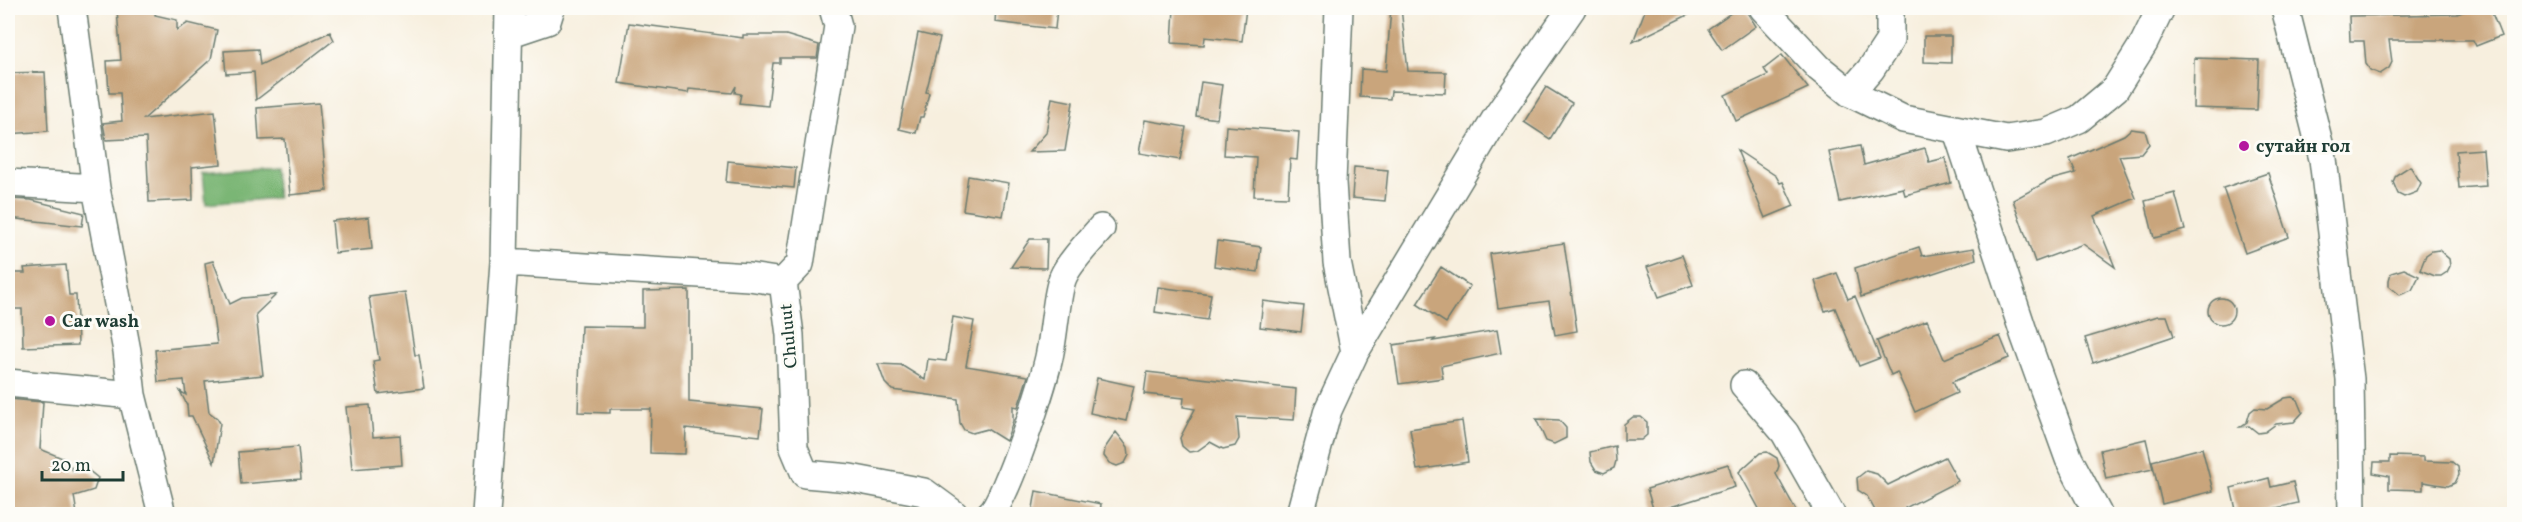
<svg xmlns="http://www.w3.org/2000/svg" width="2522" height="522" font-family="Vollkorn,serif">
<rect width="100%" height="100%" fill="#fdfcf7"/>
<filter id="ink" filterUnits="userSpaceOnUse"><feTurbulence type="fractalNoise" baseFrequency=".0167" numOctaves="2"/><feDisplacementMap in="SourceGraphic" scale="12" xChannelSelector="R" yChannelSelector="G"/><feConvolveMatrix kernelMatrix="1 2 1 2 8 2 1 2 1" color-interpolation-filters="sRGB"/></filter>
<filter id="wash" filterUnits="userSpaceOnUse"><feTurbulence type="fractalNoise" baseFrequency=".008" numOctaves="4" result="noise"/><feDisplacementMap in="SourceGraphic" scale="24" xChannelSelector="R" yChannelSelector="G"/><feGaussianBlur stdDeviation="1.35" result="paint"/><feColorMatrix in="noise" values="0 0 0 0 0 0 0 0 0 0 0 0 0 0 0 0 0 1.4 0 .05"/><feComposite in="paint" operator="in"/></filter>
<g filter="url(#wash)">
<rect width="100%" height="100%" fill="#f7efde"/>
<path fill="#7ab675" stroke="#4c7a54" stroke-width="1.5" d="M274 167 277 198 206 204 203 173Z"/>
<g id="blocks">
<path fill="#c9a57b" d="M156 8 155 15 177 20V30L188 23 217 30 211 59 144 119 215 111 221 164 192 167 193 200 149 202 146 138 106 140 103 123 122 121 120 93H109L107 61 121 60 117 10Z
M996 8H1057L1055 29 995 22Z
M1174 8H1246L1242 41 1205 37 1204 45 1172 43Z
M1391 8H1401L1408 71 1446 72 1445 93 1391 91 1390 99 1360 97 1361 69 1386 71Z
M1646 8H1702L1633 42Z
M1738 8H1744L1756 26 1722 50 1708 29Z
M2474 8H2490L2501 36 2476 46 2473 40H2389L2392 62 2389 68 2380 74 2370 70 2366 64 2364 41H2350L2349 16 2457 14Z
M629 23 743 38V35H786L819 45 817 58H780V63H773L768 106 739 103 741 94 735 93 736 86 732 93 689 89 688 93 619 83Z
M330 32 334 40 256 100 254 72 226 74 224 51 258 49 260 65Z
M918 33 940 38 926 92 929 93 923 117H920L916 133 899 129Z
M1924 36H1951V63L1924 62Z
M1782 55 1808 88 1736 121 1725 95 1768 75 1764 69Z
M2194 58 2259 60 2257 110 2193 108Z
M45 72 48 131 8 134V73Z
M1201 82 1222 85 1217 119 1196 116Z
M1546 87 1572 103 1550 139 1524 122Z
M1052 98 1073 102 1065 151 1029 152 1046 133Z
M319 103 327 191 290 195 285 139 259 140 257 108Z
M1145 120 1186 127 1180 160 1139 153Z
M1226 126 1299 132 1297 160 1290 159 1288 197 1254 196 1256 157 1224 155Z
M2131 129 2145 131 2149 144 2141 154 2119 156 2136 198 2094 216 2115 267 2083 244 2035 262 2013 200 2050 180 2076 173 2070 159 2124 135Z
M1860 146 1864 165 1925 148 1929 162 1945 158 1951 183 1905 195 1903 188 1840 202 1829 152Z
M2483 149 2486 186 2459 188 2456 151Z
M1737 150 1776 176 1780 183 1783 182 1794 206 1765 218Z
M728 161 796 168 794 188 726 182Z
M2410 166 2421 183 2417 192 2404 197 2398 194 2393 182 2396 175Z
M1354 167 1388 170 1385 201 1352 198Z
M2268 173 2289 237 2245 253 2223 188Z
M968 176 1009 183 1003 216 963 210Z
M2175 193 2185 230 2154 238 2145 201Z
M8 199 31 200 84 213 82 226 8 218Z
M369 217 372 249 335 253 332 221Z
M1030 239H1047L1046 268 1011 267Z
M1217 241 1261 247 1258 272 1214 266Z
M1564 243 1577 331 1555 335 1549 301 1498 308 1490 254Z
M1919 247 1922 256 1974 248 1976 259 1861 297 1855 268Z
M2439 250 2449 259 2450 266 2447 272 2441 276H2435L2420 270 2426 255 2432 251Z
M1682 255 1693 285 1659 297 1647 267Z
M213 261 230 304 242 298 276 295 256 314 263 375 205 381 209 412 217 418 220 423 214 463 192 416H188L187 405 180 391 186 395 184 380 158 382 155 350 217 344 205 263Z
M66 265 69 295H76L78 345 23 347 22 309H8V273H25L24 268Z
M1441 267 1470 286 1446 323 1417 304Z
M2404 269 2419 276 2412 290 2400 295 2389 286V280L2391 273Z
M1837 273 1848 299 1855 296 1880 358 1859 366 1835 308 1825 311 1815 281Z
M1158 287 1211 294 1207 320 1155 312Z
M689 290V402L763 409 760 436 686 428 685 454 650 453 651 409H610V413L578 412 581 326 643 327V291Z
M405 292 415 355H419L424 388 378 394 373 361 379 360 369 297Z
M2208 311a13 13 0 1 1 26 0a13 13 0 1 1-26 0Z
M1263 301 1304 306 1301 332 1260 327Z
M2158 316H2167L2174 336 2093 363 2085 338Z
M953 317 974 321 966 366 1028 376 1018 407 1013 406V421L1006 441 987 429 972 433 964 430 960 423 958 399 892 390 885 383 878 364 901 365 925 380 928 359 946 361Z
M1927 320 1944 359 2000 336 2009 358 1952 382 1957 393 1915 412 1897 372 1891 375 1877 341Z
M1497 330 1501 353 1441 366 1443 378 1399 384 1393 345 1435 339 1433 341Z
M1147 372 1296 389 1294 420 1237 417 1239 439 1235 446 1223 449 1210 442 1197 451 1189 452 1182 446 1180 438 1195 409 1183 407 1184 398 1144 394Z
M1097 378 1134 386 1126 421 1090 413Z
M2292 397 2298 400 2303 412 2294 422 2276 424 2265 432 2258 433 2249 426 2240 427 2247 422 2250 412 2255 408 2267 409 2285 398Z
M8 399 43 402 40 449 65 459 74 472 88 470 98 478 94 490 74 496 77 514H8Z
M370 405 373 437 400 435 402 465 352 469 346 407Z
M1633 417H1641L1647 422V435L1641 440H1624V424Z
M1536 419 1559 420 1566 428V438L1554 444 1546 441Z
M1462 421 1468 462 1417 470 1410 429Z
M1116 432 1128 447 1129 455 1125 463 1117 466 1109 463 1104 456 1105 448Z
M2146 439 2153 469 2106 479 2100 450Z
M1615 446 1616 461 1614 468 1604 473 1596 470 1591 462 1590 452Z
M298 447 301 479 241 484 238 452Z
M2202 448 2213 491 2162 504 2152 461Z
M1767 452 1777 458 1779 466 1776 474 1798 514H1762L1739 472 1760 453Z
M2390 456 2424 457V461L2452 462 2458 467 2459 475 2455 483 2448 486 2423 482V490L2389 489V476L2373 473 2374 462H2390Z
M1945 457 1958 481 1905 508 1908 514H1877L1867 496 1858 490 1857 478 1866 471 1877 474 1888 485Z
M1728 464 1735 487 1654 512 1647 489Z
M2269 478 2271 487 2293 482 2298 503 2250 514H2237L2231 488Z
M1036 491 1101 504 1100 514H1032Z"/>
</g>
</g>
<g filter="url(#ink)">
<use href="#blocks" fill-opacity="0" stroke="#6b7b70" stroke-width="1.5"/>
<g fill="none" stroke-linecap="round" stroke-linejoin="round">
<defs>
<path id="minor" d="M72 8 96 188 127 351 132 395 162 514
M1339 8 1332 182 1337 262 1355 352
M1763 8 1819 68 1850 93 1903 119 2006 139 2046 133 2079 119 2115 89 2144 43 2161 8
M2285 8 2323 159 2350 379 2352 514
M508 34 547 21 551 8
M1850 93 1871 69 1890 40V8
M1957 131 2025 337 2069 459 2098 514
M8 183 96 188
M504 262 749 277 783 282 790 335 794 448 805 474 850 478 924 492 954 514
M783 282 800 264 838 26 833 8
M8 383 132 395
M1744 385 1785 433 1831 514
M486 514 504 262 509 8
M990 514C1006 501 1046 377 1050 352 1054 334 1057 288 1064 275 1071 260 1090 241 1101 228
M1300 514 1328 410 1355 352 1496 118 1572 8"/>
</defs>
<use href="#minor" stroke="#6b7b70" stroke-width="30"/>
<use href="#minor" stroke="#fff" stroke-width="27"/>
</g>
</g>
<g fill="#b5179e" stroke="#fdfcf7" stroke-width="2">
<circle cx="2244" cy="146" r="6"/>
<circle cx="50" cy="321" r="6"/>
</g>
<g text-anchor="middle" stroke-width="6" stroke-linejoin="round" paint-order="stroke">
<g font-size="18" font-weight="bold" fill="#1f3d34" stroke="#fdfcf7" text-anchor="start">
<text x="2256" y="152">сутайн гол</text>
<text x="62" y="327">Car wash</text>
</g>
<g font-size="18" fill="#1f3d34" stroke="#fdfcf7">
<text transform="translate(788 336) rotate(-95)" y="6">Chuluut</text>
</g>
</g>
<rect width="2522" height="522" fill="none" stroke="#fdfcf7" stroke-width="30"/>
<path d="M42 471v9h81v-9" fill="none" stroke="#1f3d34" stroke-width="3"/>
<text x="51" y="471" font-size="18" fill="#1f3d34" stroke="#fdfcf7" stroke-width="4.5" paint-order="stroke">20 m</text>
</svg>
